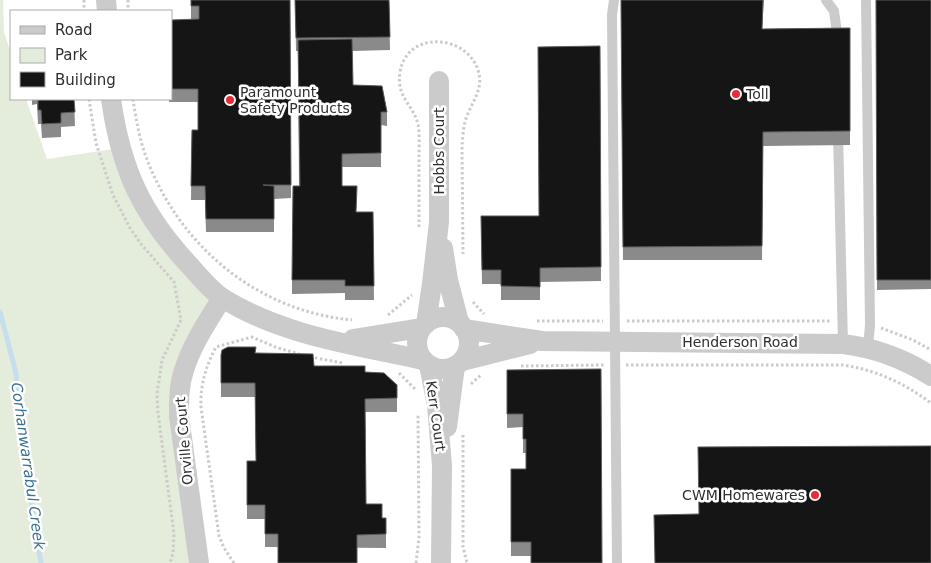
<svg xmlns="http://www.w3.org/2000/svg" width="931" height="563" font-family="'DejaVu Sans',sans-serif">
<rect width="100%" height="100%" fill="#fff"/>
<path fill="#e4ecdb" d="M0 0H3L4 32 11 54V99H26L47 159 120 148 141 202 222 298 183 371 199 563H0Z"/>
<g fill="none" stroke-linecap="round" stroke-linejoin="round">
<path stroke="#c6deed" stroke-width="5" d="M0 312 16 373 22 444 41 563"/>
<path stroke="#cbcbcb" stroke-width="3" stroke-dasharray="2.5 2.5" stroke-linecap="butt" d="M84 0V11
M128 0V11
M89 99 96 143 113 195 130 228 141 244 174 282 181 320 162 360 157 394 158 413 174 534 173 553 170 563
M133 99C136 120 140 142 148 162 182 248 258 311 352 320
M419 227C419 204 419 181 419 159 419 148 420 135 418 124 413 104 396 98 400 72 407 30 466 34 478 70 484 88 473 100 467 116 463 125 463 136 462 146L463 254
M473 302 484 314
M388 315 412 295
M537 321H603
M627 321H831
M881 328 913 340 931 350
M310 357 343 363
M626 365H843C876 370 904 383 931 403
M521 366 605 365
M399 373 416 390
M471 384 481 375
M463 435V547L467 563
M234 563 224 548 219 536 201 407C200 385 206 366 216 347L252 337 275 347 299 354
M416 563 419 537 418 414"/>
<path stroke="#cbcbcb" stroke-width="10" d="M614 0 612 15 617 563
M826 0 834 11 838 40
M866 0 870 325 868 347
M838 132 843 344"/>
<path stroke="#cbcbcb" stroke-width="20" d="M106 0 107 11
M111 99C121 170 142 215 191 267 201 278 211 291 224 299 284 336 355 345 423 360
M443 248 448 280 459 322
M417 343a26 26 0 1 1 52 0a26 26 0 1 1-52 0Z
M426 324 432 284 439 222V81
M464 329 542 341 843 344C876 348 903 358 931 376
M353 339 421 328
M462 361 530 344
M429 365 437 405 442 466 441 563
M447 427 455 366
M199 563 179 416C179 400 179 385 184 370 192 344 208 321 222 298"/>
</g>
<path fill="#8a8a8a" d="M191 0H290L291 198 274 199V232H206L205 200H191L192 130H198V102H169V99H171V20H191Z
M295 0H389L390 50 352 51 353 85 387 112V126L381 125V167H342V186L356 212H373L374 300H345V293L292 294V280L299 186 298 51H296Z
M621 0H764L762 29 850 28V145L763 146 762 260H623Z
M876 0H931V289L877 290Z
M600 46 601 281 540 282V300H501V284H482L481 216H539Z
M32 99H74L75 126 61 127V137L42 138 41 124H38L37 104 32 105Z
M256 353 314 366 365 372 397 385V412H365L366 504 382 518H386V548L265 547V519H247V461H256L255 397H221V383Z
M601 369 531 556H511V469H526V453H523V427L507 428V370Z"/>
<path fill="#151515" stroke="#5b5b5b" d="M191 0H290L291 185H263L274 186V219H206L205 186H191L192 130H198V89H171V20L199 19V6H191Z
M295 0H389L390 37 296 38Z
M621 0H763L762 29 850 28V131L763 132 762 246 623 247Z
M876 0H931V280H877Z
M352 39 353 85 382 86 387 112H381V153L342 154V186H357L356 212H373L374 286H345V280H292L293 186H300L298 40Z
M600 46 601 267 540 268V287L501 286V270H482L481 216H539L538 47Z
M38 99H74L75 112 61 113V123L42 124 41 110H38Z
M228 347H256L255 353 313 354 314 366H365V372L384 373 397 385V398L365 399 366 504H382V518H386V534L357 535V563H278V534H265V505H247V461H256L255 383H221V355L222 350Z
M601 369 602 563H531V542H511V469H526V439H523V414H507V370Z
M931 446V563H655L654 515 699 514 698 447Z"/>
<g fill="#eb2937" stroke="#fff" stroke-width="2">
<circle cx="736" cy="94" r="5"/>
<circle cx="230" cy="100" r="5"/>
<circle cx="815" cy="495" r="5"/>
</g>
<g text-anchor="middle" stroke-width="5" stroke-linejoin="round" paint-order="stroke">
<g font-size="14" fill="#2e2e2e" stroke="#fff" text-anchor="start">
<text x="240" y="97">Paramount<tspan x="240" dy="16">Safety Products</tspan></text>
<text x="746" y="99">Toll</text>
<text x="805" y="500" text-anchor="end">CWM Homewares</text>
</g>
<g font-size="14" fill="#2e2e2e" stroke="#fff">
<text transform="translate(439 151) rotate(-90)" y="5">Hobbs Court</text>
<text x="740" y="347">Henderson Road</text>
<text transform="translate(436 416) rotate(82)" y="5">Kerr Court</text>
<text transform="translate(184 441) rotate(-95)" y="5">Orville Court</text>
</g>
<g font-size="15" font-style="italic" fill="#397093" stroke="#fff">
<text transform="translate(28 466) rotate(82)" y="5">Corhanwarrabul Creek</text>
</g>
</g>
<rect x="10" y="10" width="162" height="90" fill="#ffffff" stroke="#ababab"/>
<rect x="20" y="26" width="25" height="8" fill="#cbcbcb" stroke="#ababab"/>
<text x="55" y="35" font-size="15" fill="#2e2e2e">Road</text>
<rect x="20" y="48" width="25" height="15" fill="#e4ecdb" stroke="#ababab"/>
<text x="55" y="60" font-size="15" fill="#2e2e2e">Park</text>
<rect x="20" y="72" width="25" height="15" fill="#151515" stroke="#ababab"/>
<text x="55" y="85" font-size="15" fill="#2e2e2e">Building</text>
</svg>
